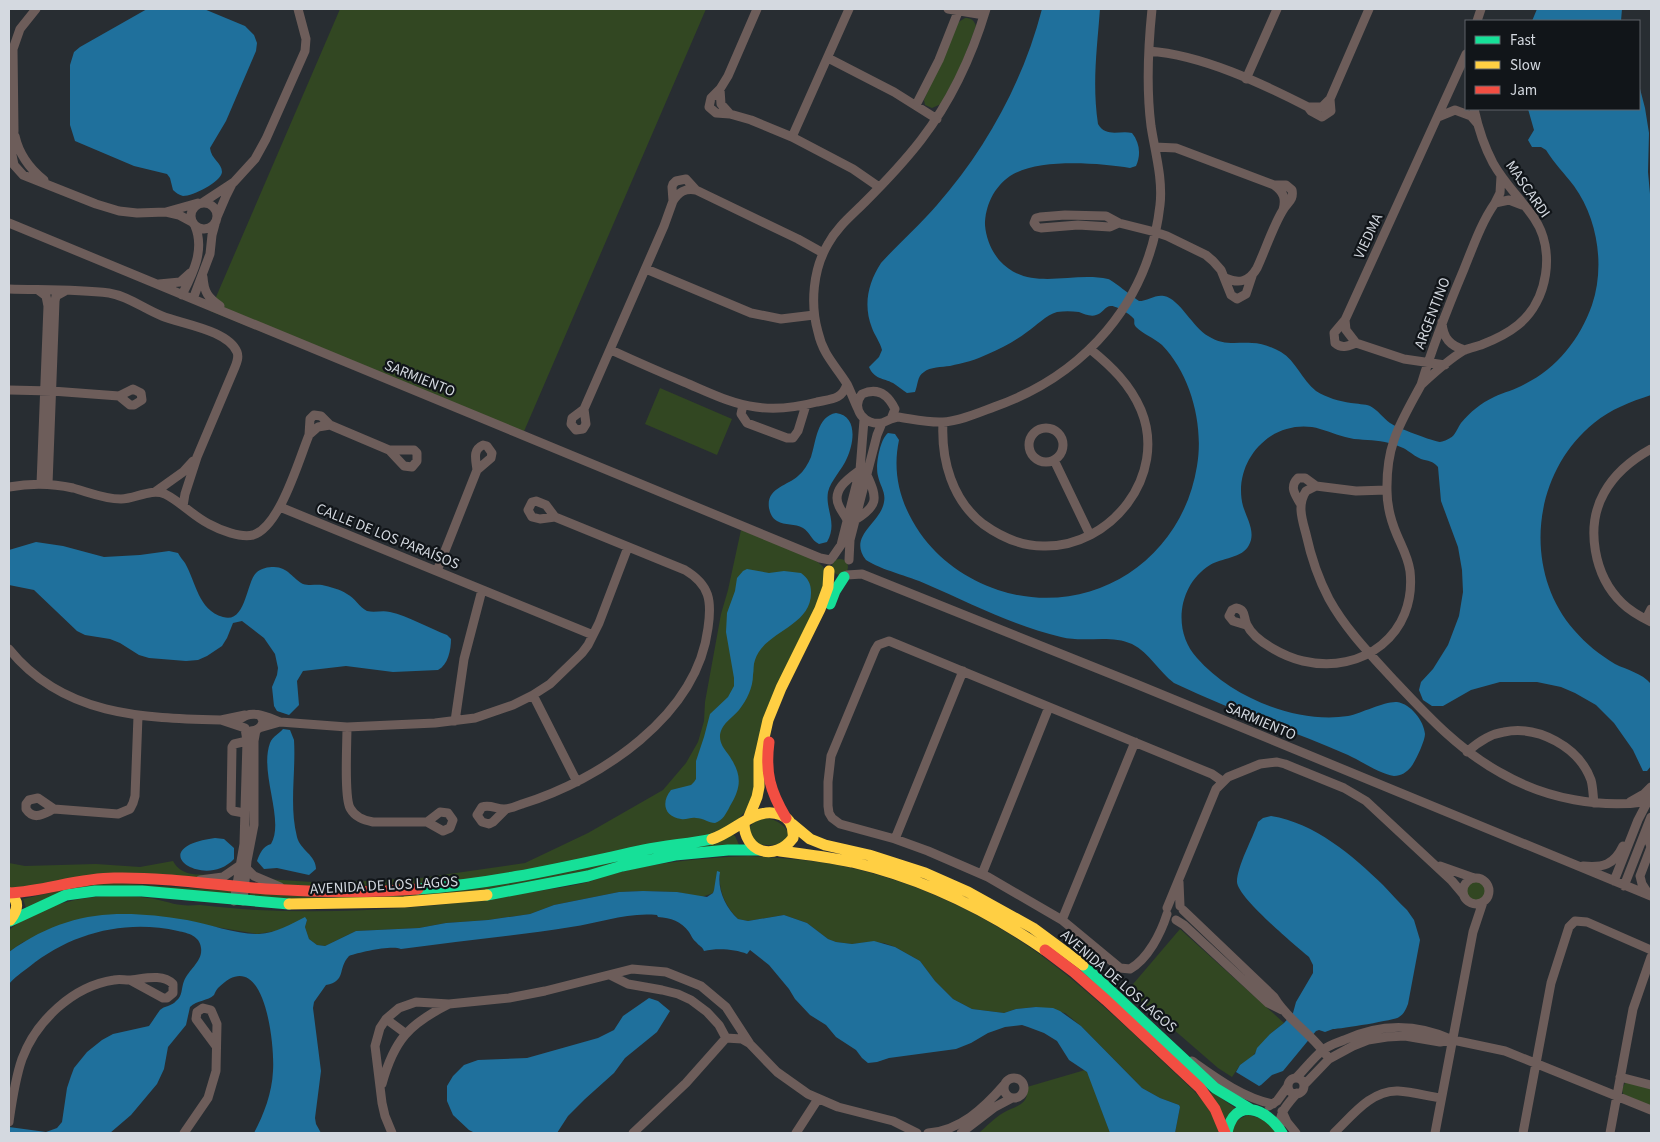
<svg xmlns="http://www.w3.org/2000/svg" width="1660" height="1142" font-family="'Source Sans 3',sans-serif">
<rect width="100%" height="100%" fill="#282d32"/>
<path fill="#324722" d="M340 9H706L522 436 210 311Z
M965 18C971 18 974 20 976 26L961 66 941 104 932 108 925 105 924 100 957 23Z
M660 388 732 419 717 455 645 424Z
M741 530C758 537 815 555 824 568 827 573 826 578 826 584L780 682 750 806 731 827 714 835 578 863 411 888 295 889 265 879 328 883 421 878 525 863 588 833 663 790 686 763 698 742 704 721 705 702 721 614 728 590Z
M832 567a8 8 0 1 1 16 0a8 8 0 1 1-16 0Z
M765 818C790 821 800 846 767 845 752 844 752 843 748 829L754 822Z
M733 835 735 836 740 847 482 893 332 902 250 896V893L333 898 643 855Z
M748 856C771 857 795 859 819 862 902 874 984 912 1050 962 1100 1000 1145 1045 1191 1088 1206 1103 1213 1113 1219 1133H1175L1180 1107 1179 1105 1160 1098 1142 1088 1081 1026 1065 1013 1036 1007 1016 1009 1004 1013 972 1009 953 999 935 981 920 961 895 947 884 943 870 942 852 944 836 942 828 939 807 923 784 915 748 921 738 919C725 906 718 890 720 872L713 893 702 897 677 892 643 891 619 892 554 905 530 914 488 920 446 923 419 928 356 931 325 946 317 945 309 939 305 927 307 920 276 931 257 934 143 915 23 942 9 952V930C49 899 99 892 148 898 160 899 170 904 182 905 188 906 194 905 200 905 219 907 238 909 257 910 348 914 442 908 532 892 549 889 567 887 584 883 594 881 603 876 613 874 657 862 702 858 748 856Z
M173 861C182 878 201 874 218 875L191 878 165 874 45 887 9 889V863L25 866 96 864 140 867Z
M1466 891a10 10 0 1 1 20 0a10 10 0 1 1-20 0Z
M117 883 232 891V894L117 887 26 908 23 899 88 884Z
M1180 929 1284 1023 1270 1034 1252 1057 1240 1065 1232 1077 1218 1068 1128 990Z
M1085 1070 1089 1075 1110 1133H979C986 1127 994 1118 1003 1113 1016 1105 1029 1106 1027 1087Z
M1628 1082 1651 1088V1106L1623 1094 1622 1089 1625 1083Z
M1212 1092 1235 1108 1225 1120 1209 1095Z
M1248 1115C1262 1118 1269 1121 1277 1133H1232C1233 1122 1238 1119 1248 1115Z"/>
<path fill="#1f709c" d="M147 9H204L245 26 254 35 257 43 256 51 226 121 210 148C211 159 222 163 222 172 221 182 193 196 183 196 179 195 176 193 173 190L170 178 167 174 134 166 75 141 70 125V65L74 52 80 47Z
M1042 9H1100C1097 49 1092 84 1098 124 1106 138 1120 130 1132 133 1140 143 1141 155 1136 166L1130 168C1099 163 1037 158 1010 176 994 187 985 206 985 225 986 238 991 250 999 260 1028 293 1071 271 1108 279 1112 280 1133 297 1139 301 1147 301 1156 294 1164 296 1180 299 1193 328 1208 336 1224 346 1235 342 1252 343 1261 343 1272 347 1281 352 1296 361 1302 380 1316 391 1327 398 1339 401 1351 403 1357 404 1365 404 1370 406 1378 410 1383 418 1390 423 1395 427 1435 442 1440 442 1442 442 1449 439 1450 438 1455 436 1458 427 1461 423 1470 412 1481 403 1494 397 1504 392 1515 390 1525 384 1557 368 1580 339 1592 305 1605 267 1598 219 1574 186 1565 174 1554 163 1546 150L1541 147H1532L1528 140 1534 130 1528 109H1639V85L1645 108 1649 133 1648 172 1651 205V395C1630 402 1611 409 1594 423 1532 473 1522 570 1574 630 1586 644 1600 655 1615 664 1627 670 1642 673 1651 684V766L1647 771H1643L1633 750 1614 723 1596 705 1575 693 1561 687 1537 682H1500L1471 690 1443 706H1432L1423 700 1419 690 1421 682 1433 669 1448 645 1459 616 1463 592 1462 570 1458 547 1441 501 1438 467C1433 461 1428 461 1421 459 1416 457 1413 454 1408 451 1403 447 1395 445 1389 443 1378 440 1366 440 1354 439 1342 437 1331 432 1320 429 1304 424 1285 427 1271 436 1248 451 1236 479 1243 506 1247 519 1256 532 1249 545 1243 558 1221 558 1210 565 1178 585 1172 631 1197 658 1231 697 1296 724 1348 716 1362 713 1385 701 1397 702 1411 704 1424 721 1425 734 1425 741 1415 762 1411 767 1407 772 1401 776 1394 776 1380 774 1361 761 1348 755 1290 730 1230 710 1174 683 1158 671 1150 653 1132 644 1110 634 1085 643 1061 637 1014 626 970 603 926 584 909 576 881 570 866 560 847 536 881 523 884 502 886 492 880 486 878 476 875 466 880 439 888 433L895 434 899 440C892 473 900 504 920 533 939 560 966 579 998 590 1090 620 1182 561 1197 466 1204 425 1191 375 1162 345 1154 338 1143 334 1136 327 1133 323 1135 323 1134 319 1132 315 1115 305 1111 306 1105 306 1102 314 1096 315 1091 317 1084 314 1079 312 1071 311 1064 311 1057 312 1046 315 1036 326 1027 332 1015 341 1002 348 988 354 976 360 963 363 950 366 942 367 930 367 924 372 917 376 918 385 915 392L907 393C902 390 898 386 893 383 883 378 874 379 869 367L879 357 882 350C880 342 875 336 872 328 863 305 868 283 881 263 899 243 919 226 937 205 986 149 1023 82 1042 9Z
M1537 9H1622L1621 21H1532Z
M836 413C858 416 854 443 847 458 842 470 831 480 828 492 825 510 838 523 827 542L819 544C811 540 810 532 803 528 795 523 785 526 777 521 772 518 770 513 769 508 766 488 787 486 798 476 804 471 808 464 811 457 816 442 817 416 836 413Z
M36 542 63 546 104 557 140 555 169 551 178 553C180 557 183 560 185 563 196 582 198 610 223 617 246 624 246 583 256 573 261 568 268 567 274 567 288 567 293 579 303 584 310 586 316 584 322 585 330 587 340 589 347 594 355 598 359 607 367 611 375 613 382 610 390 612 408 616 429 628 447 635L451 639C451 650 448 665 438 670L393 672 346 666 303 671 297 681 299 705 289 715 277 711 274 706 272 687 277 675 278 668 275 654 264 638 242 621 233 623 227 638 222 646 207 656 198 660 186 661 149 658 139 655 120 643 110 639 85 635 77 631 34 590 9 585V550Z
M747 569 769 573 784 571 801 573C808 578 811 584 811 592 812 627 764 631 755 660 753 665 754 670 753 675 753 687 747 700 739 710 732 718 720 725 720 737 720 743 724 749 728 754 742 774 742 786 730 806 726 814 723 820 715 823 709 823 703 818 696 818 691 817 686 820 681 819 664 817 661 802 671 790L691 785 694 782 696 779V761L704 737 710 714 728 697 734 686V678L726 632 727 613 735 591 737 578 743 571Z
M283 729 290 730 294 740C296 772 289 806 297 837 300 850 316 855 316 869L309 875 277 868 264 869 257 861C260 853 263 846 271 844 285 820 259 773 270 743 273 736 279 734 283 729Z
M1271 816C1315 823 1352 855 1383 885 1391 893 1398 902 1407 910L1414 920 1420 940 1408 1004C1406 1009 1404 1014 1399 1017 1396 1020 1340 1029 1333 1029L1325 1032 1319 1030 1316 1031 1283 1071 1272 1075 1261 1085 1259 1086 1236 1072 1240 1065 1255 1054 1257 1048 1270 1034 1284 1023 1293 1013 1296 1002 1313 973V965L1309 957C1295 945 1238 898 1237 882 1237 866 1253 838 1258 822L1263 818Z
M215 838 224 839 234 848V859C204 891 141 848 215 838Z
M717 871 720 872C717 889 725 907 738 919L748 921 784 915 807 923 828 939 836 942 852 944 874 941 895 947 920 961 935 981 953 999 972 1009 1004 1013 1016 1009 1036 1007 1053 1008 1060 1011 1081 1026 1142 1088 1160 1098 1179 1105 1180 1107 1175 1133H1110L1087 1072 1069 1060 1057 1041 1044 1033 1028 1027 1022 1025 1005 1027 988 1033 971 1043 956 1049 889 1058 877 1062 868 1063 862 1058 856 1050 836 1037 826 1025 810 1015 795 999 789 989 769 965 750 950 747 954C735 949 717 948 704 951 702 946 699 946 696 942 693 940 691 935 689 932 681 921 671 918 658 917L657 915C627 912 600 923 571 927 514 936 458 941 401 949 392 945 360 952 349 956 337 969 347 981 326 985L314 1002 313 1008 321 1071 315 1118 316 1124 321 1133H254C264 1114 272 1093 273 1071 275 1044 264 941 218 988 216 990 215 993 214 995 208 1001 197 1000 190 1007L186 1025 168 1047 164 1069 157 1084 131 1115 110 1133H9V1127L46 1132 57 1128 62 1122 67 1088 71 1076 74 1068 87 1052 102 1040 113 1034 149 1026C153 1021 156 1015 160 1010 164 1006 172 1006 176 1001 183 996 181 988 184 981 189 969 203 961 201 948 200 936 188 933 178 931 125 919 71 933 29 967 22 972 14 978 9 984V952C68 910 118 909 187 920 209 924 238 935 259 934 276 933 291 924 305 917L307 920 305 927 309 939 317 945 325 946 356 931 419 928 446 923 488 920 530 914 554 905 619 892 643 891 677 892 707 897 713 893 714 890Z
M649 998 658 1001 670 1011 657 1032 625 1058 614 1073 585 1099 568 1116 557 1133H475L469 1130 453 1115 447 1101V1086L453 1076 464 1065 478 1060 527 1058 598 1038 614 1030 623 1016Z"/>
<g fill="none" stroke-linecap="round" stroke-linejoin="round">
<path stroke="#6d5d5a" stroke-width="9" d="M36 9 20 29 13 49 14 131 12 155 14 165 23 175 96 204 119 211 137 213 166 212
M948 9 984 15
M1477 21 1481 9
M1149 51C1202 55 1261 83 1308 107H1322L1330 99 1369 9
M828 58 894 92 937 119
M1246 79 1277 9
M720 89 721 104 730 114 751 120 792 137 853 169 879 187
M916 105 939 60 958 12
M1308 107 1311 111 1322 117 1331 111 1330 99
M1474 109C1478 127 1484 146 1493 163 1504 183 1521 199 1534 218 1556 250 1548 301 1518 325 1507 334 1494 340 1481 345 1475 347 1468 348 1463 351 1448 360 1434 373 1421 385 1433 345 1448 307 1464 269 1473 247 1481 223 1495 203
M730 114 716 113 709 107 711 98 720 89 728 76 757 9
M1438 117 1455 110 1471 116 1477 123
M15 136C19 154 30 169 44 180
M792 137 849 9
M1155 147 1176 148 1274 185C1284 192 1286 199 1283 210
M1501 176 1500 193 1495 203 1509 200 1522 205
M673 201C679 192 685 188 696 190L798 239 823 253
M191 216a13 13 0 1 1 26 0a13 13 0 1 1-26 0Z
M202 203 234 182 255 159 266 139 305 51 306 39 298 9
M217 217 226 196 232 184
M192 222 179 215 166 212 198 203
M9 223 820 558 830 560
M1119 223 1110 227 1078 225 1041 228 1037 227 1034 223 1036 218 1040 217 1065 215 1106 216 1119 223 1155 232 1167 236 1206 255 1213 261 1221 270 1231 295 1237 299 1246 294 1252 276
M646 269 751 313 781 319 814 315
M203 277C204 292 208 298 220 306
M1225 278C1239 284 1249 282 1257 268 1265 251 1273 226 1283 210 1288 202 1294 200 1292 190L1286 185H1274
M159 284 180 282 190 273
M9 289C42 290 76 289 109 293 128 296 144 309 162 316 181 324 228 330 237 352 239 357 237 362 235 367L197 457 185 494 183 506
M38 290 46 296 48 306 41 484
M182 295C193 273 205 250 195 226
M193 299 210 254 212 235 215 224
M1345 320 1346 330 1356 343 1404 359 1445 365
M1442 322C1443 338 1450 346 1465 350
M1356 343C1348 346 1342 349 1335 343L1334 333 1345 320 1466 54
M611 350C635 361 660 372 684 382 708 392 731 404 756 407 776 410 798 407 817 402 831 399 842 400 847 384
M9 390 52 391 119 396 133 389 141 393 142 400 134 405H130L119 396
M743 405 741 414 747 423 787 438H793L798 431 806 405
M584 409 586 424 583 429 576 430 571 424 572 418 584 409 664 226 673 201 672 187 673 184 676 181 686 179 696 190
M858 409C854 401 851 392 847 384 836 366 823 355 818 332 810 304 813 269 828 244 837 227 852 215 865 202 885 182 904 162 921 140 951 101 972 56 986 9
M891 419 898 417C912 419 929 423 943 422 960 421 978 413 994 407 1085 375 1149 302 1160 205 1163 179 1155 152 1151 126 1146 87 1148 48 1152 9
M943 422C941 460 952 500 983 524 1001 537 1021 546 1043 546 1111 548 1168 475 1141 410 1130 384 1111 366 1090 349
M1029 445a17 17 0 1 1 34 0a17 17 0 1 1-34 0Z
M309 435 310 419 314 415 321 416 330 425
M1651 449C1631 460 1615 473 1604 493 1585 527 1594 576 1622 603 1630 611 1641 617 1651 622
M1054 460 1090 535
M48 484 55 301 56 296 65 291
M9 487C30 483 51 483 73 488 88 492 104 499 121 499 135 499 151 488 165 494 181 502 193 516 209 524 220 530 240 538 253 535 280 527 299 459 309 435L318 427 330 425 389 450H414L417 453V461L412 467 404 466 389 450
M1387 490 1356 491 1316 486 1306 491C1297 505 1302 519 1306 534 1311 557 1318 578 1329 599 1345 628 1368 652 1390 676 1424 712 1457 749 1501 773 1546 799 1601 809 1651 801
M155 492 183 472 193 461
M1300 503C1295 494 1289 487 1298 478H1305L1316 486
M280 507 593 635
M847 520C845 515 841 511 839 506 831 490 849 478 860 470
M855 520C878 506 878 499 867 475
M832 558 841 545 860 470 864 420
M849 560 850 540 877 435 882 423 891 419 895 409C888 395 878 387 862 394 850 409 865 426 882 423
M437 571 477 470 491 458 492 453 487 446 483 445C472 450 476 460 477 470
M847 575 862 574 1136 684 1651 896
M1646 619 1651 609
M1246 625 1233 621 1229 616 1232 610 1236 608C1247 610 1243 618 1247 625 1255 642 1286 657 1303 661 1363 675 1417 634 1410 571 1408 557 1402 547 1397 535 1391 521 1387 507 1387 491 1386 444 1400 424 1421 385
M9 649C63 716 142 718 221 720
M533 695 577 782
M242 718C252 709 269 718 280 722L259 728
M455 721 464 659 482 590
M280 722 347 727 435 723 475 718 513 705 533 695 550 684 582 653 588 645 599 623 628 547
M347 727C347 743 344 796 350 808 355 817 363 820 373 822H427L443 831 450 828 453 820 448 813 440 812 427 822
M251 731C258 730 263 727 263 720L261 717
M1467 752C1478 742 1490 734 1504 732 1538 725 1579 747 1591 780 1593 787 1593 796 1594 803
M1630 802 1644 794 1651 787
M54 809C43 814 34 821 26 809V804L29 800 38 798 54 809 118 814 130 809 133 803 135 796 138 716
M506 809 493 822 489 824 482 822 477 815 482 807C490 804 496 809 504 809 510 809 517 806 522 804 600 780 697 716 708 628 712 601 710 585 685 570L555 517 546 505 536 501 532 502 528 510 532 517 540 519 555 517
M244 813 233 811 231 809 232 747 234 744 247 741
M1646 832 1651 847 1640 876 1642 884 1649 895
M895 839 963 671
M1440 866 1474 878
M1583 866C1603 868 1614 865 1623 846
M246 868 254 876 280 887
M982 874 1049 707
M1463 891a13 13 0 1 1 26 0a13 13 0 1 1-26 0Z
M200 880 223 877 239 866
M1614 881 1638 820 1650 797
M1179 882 1180 906
M1624 886 1651 817
M234 901 244 844 247 741 245 728 221 720 245 715
M243 901 247 861 254 825V741L256 730
M1167 908 1216 789 1228 777 1260 764 1277 762 1285 764 1344 788 1366 801 1452 881 1463 894
M1183 910 1274 997C1288 1021 1314 1035 1329 1059
M1167 914C1161 933 1148 959 1130 969L1120 968 1062 920 988 877 928 851 895 839 840 824 832 818 829 813 828 806V782L831 756 875 650 878 645 889 641 1212 774 1222 781
M1062 920 1135 742
M1176 920 1184 925 1268 1003 1282 1010
M610 975 628 984 662 990 678 994 691 1000 707 1012 719 1025 726 1038
M386 1019 405 1033
M726 1038 742 1039 749 1043
M1192 1061C1216 1078 1243 1098 1273 1104
M1620 1077 1651 1085
M1296 1078C1305 1069 1313 1058 1323 1050 1329 1045 1337 1043 1344 1040 1381 1023 1416 1023 1453 1040
M1288 1086a8 8 0 1 1 16 0a8 8 0 1 1-16 0Z
M1004 1088a10 10 0 1 1 20 0a10 10 0 1 1-20 0Z
M382 1084C394 1040 409 1024 449 1004
M1304 1085 1329 1059 1353 1046 1368 1040 1387 1037 1405 1036 1440 1042 1453 1040 1505 1051 1651 1110
M1269 1106 1277 1101 1288 1086
M1282 1111 1287 1122 1296 1133
M9 1122C12 1101 15 1079 22 1059 36 1021 73 986 114 980 119 979 124 980 129 980 143 979 162 973 173 984V993L167 998H163L130 980
M1280 1128C1279 1112 1287 1105 1297 1093
M184 1133 208 1098 216 1071 217 1024 211 1010 203 1008 197 1012 196 1019 216 1046
M392 1133 385 1116 382 1103 375 1046 380 1028 386 1019 399 1008 416 1002 449 1004 509 998 545 991 632 969 666 972 701 986 726 1007 750 1044 777 1072 808 1094 838 1107 893 1121 917 1133
M633 1133 686 1083 726 1038
M796 1133 818 1099
M928 1133C960 1131 984 1108 1004 1085
M961 1133 995 1107 1012 1098
M1334 1133C1352 1116 1371 1090 1398 1091 1413 1092 1427 1096 1441 1098
M1435 1133 1473 932 1483 902
M1523 1133 1551 983 1569 927 1575 921 1587 922 1651 950
M1610 1133 1633 1009 1651 957"/>
<path stroke="#16e098" stroke-width="11" d="M830 604 835 591 844 577
M418 889C495 884 569 866 644 850 667 845 690 844 712 839
M487 895 588 876 622 866 675 855 728 850H759
M10 921 66 895 95 891H142L289 904
M1083 965 1215 1088 1250 1109
M1227 1133C1234 1096 1267 1108 1282 1133"/>
<path stroke="#ffcf43" stroke-width="11" d="M748 819 757 797 759 787V760L768 720 781 688 820 609 828 587 829 571
M792 824 810 839 825 845 869 855 925 873 968 892 1033 928 1083 965
M712 839C735 832 756 805 781 815 791 819 794 828 793 838 775 862 744 853 744 822
M780 851C804 854 828 857 852 862 921 878 987 910 1045 950
M9 893C20 901 18 910 10 920
M289 904 404 902 487 895"/>
<path stroke="#f24e42" stroke-width="11" d="M769 742C765 773 770 791 786 818
M9 893C45 891 79 878 114 878 165 877 215 885 266 889 317 892 367 893 418 889
M1045 950 1074 972 1106 1000 1200 1088 1215 1109 1225 1133"/>
</g>
<g text-anchor="middle" stroke-width="4.5" stroke-linejoin="round" paint-order="stroke">
<g font-size="15" fill="#d4d9e0" stroke="#111519">
<text transform="translate(1528 189) rotate(55)" y="5">MASCARDI</text>
<text transform="translate(1368 236) rotate(-65)" y="5">VIEDMA</text>
<text transform="translate(1432 313) rotate(-69)" y="5">ARGENTINO</text>
<text transform="translate(420 378) rotate(22)" y="5">SARMIENTO</text>
<text transform="translate(388 536) rotate(22)" y="5">CALLE DE LOS PARAÍSOS</text>
<text transform="translate(1261 721) rotate(23)" y="5">SARMIENTO</text>
<text transform="translate(384 885) rotate(-3)" y="5">AVENIDA DE LOS LAGOS</text>
<text transform="translate(1119 981) rotate(41)" y="5">AVENIDA DE LOS LAGOS</text>
</g>
</g>
<rect width="1660" height="1142" fill="none" stroke="#d4d9e0" stroke-width="20"/>
<rect x="1465" y="20" width="175" height="90" fill="#111519" stroke="#5f6369"/>
<rect x="1475" y="36" width="25" height="8" fill="#16e098" stroke="#5f6369"/>
<text x="1510" y="45" font-size="15" fill="#d4d9e0">Fast</text>
<rect x="1475" y="61" width="25" height="8" fill="#ffcf43" stroke="#5f6369"/>
<text x="1510" y="70" font-size="15" fill="#d4d9e0">Slow</text>
<rect x="1475" y="86" width="25" height="8" fill="#f24e42" stroke="#5f6369"/>
<text x="1510" y="95" font-size="15" fill="#d4d9e0">Jam</text>
</svg>
